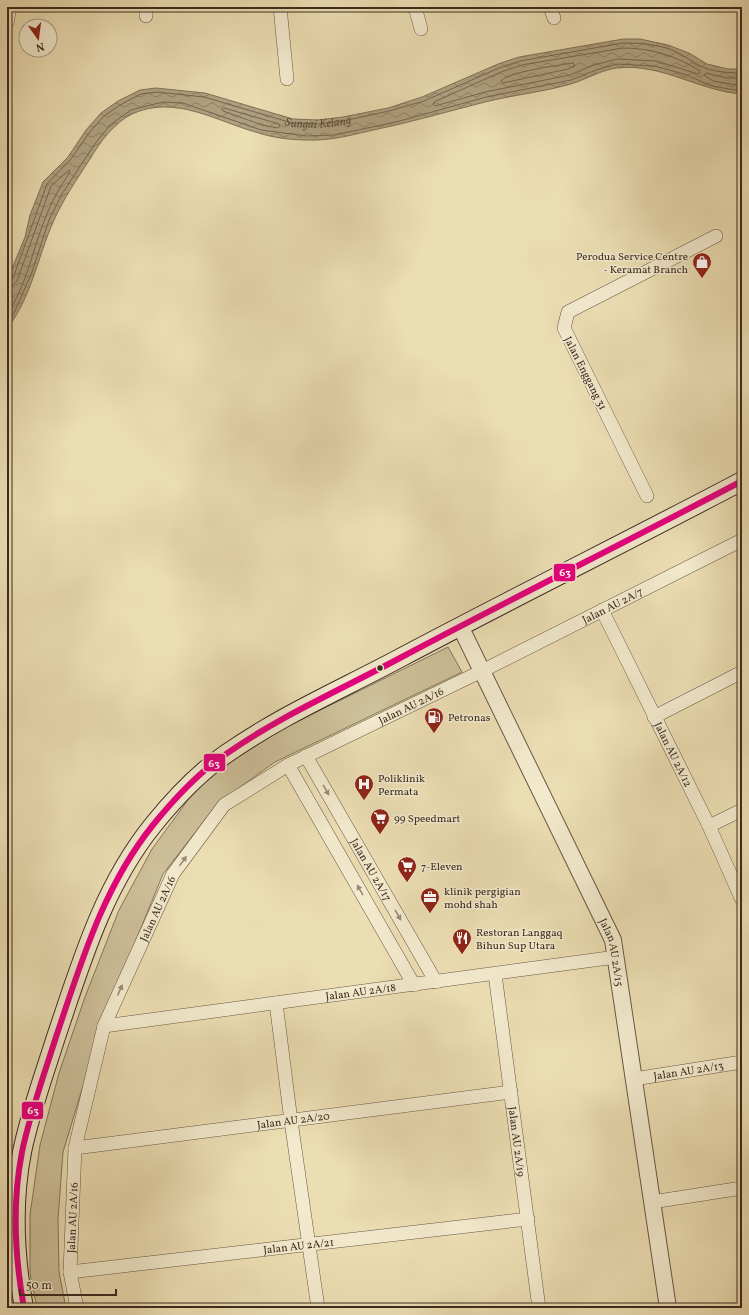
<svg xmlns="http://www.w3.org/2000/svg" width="749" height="1315" font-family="Vollkorn,serif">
<defs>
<pattern id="water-waves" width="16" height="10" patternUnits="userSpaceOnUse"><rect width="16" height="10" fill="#b0a181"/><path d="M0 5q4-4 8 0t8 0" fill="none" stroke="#908369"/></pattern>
</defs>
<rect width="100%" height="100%" fill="#ecdeb3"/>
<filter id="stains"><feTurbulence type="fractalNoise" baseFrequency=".005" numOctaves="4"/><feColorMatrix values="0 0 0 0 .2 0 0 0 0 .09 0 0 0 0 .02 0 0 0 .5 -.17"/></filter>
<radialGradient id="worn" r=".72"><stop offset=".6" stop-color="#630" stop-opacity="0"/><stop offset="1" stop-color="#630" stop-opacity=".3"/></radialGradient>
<path fill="#cec09a" stroke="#84765c" d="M448 647 462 672 275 762 218 803 163 874 102 1023 63 1152 58 1219 59 1272 66 1308H37L30 1273V1215L40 1145 59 1073 85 997 119 910 152 849 196 789 232 758 272 734Z"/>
<path fill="url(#water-waves)" stroke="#81725a" d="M623 39H640L668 45 689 53 707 64 728 69H742V94C699 91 662 63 617 68 601 70 587 79 571 84 543 92 513 95 485 102 446 112 408 123 369 131 348 136 328 141 307 140 292 140 274 138 259 133 217 122 176 94 132 114 114 123 100 142 90 159 77 179 64 198 54 220 37 258 33 294 7 329V281L25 237 30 215 43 182 68 157 86 130 101 113 118 101 140 90 156 88 205 93 293 119 318 120 343 117 388 108 422 97 498 64 519 57Z"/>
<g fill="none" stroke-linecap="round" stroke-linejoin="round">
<g stroke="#766650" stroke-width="1">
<path d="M623 48C652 48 676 56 700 71V73L698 74 656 61 617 59 594 65 570 75 485 92 435 106 433 104 434 102 501 72 522 65Z"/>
<path d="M573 63 575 66 568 69 503 83 501 81C507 72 560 65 573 63Z"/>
<path d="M742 78H727L706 73 704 75 713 81 742 86"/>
<path d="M224 108 279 124 280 126 278 128 262 125 223 111 222 109Z"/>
<path id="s1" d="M7 281 13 278 47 184 71 159 89 133 104 116 120 105 141 94 157 92 204 97 292 123 318 124 343 121 389 111 424 101 499 68 520 61 623 43C638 43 652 44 666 48 681 52 692 63 705 68 716 72 730 73 742 73"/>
<path d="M7 286 13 285 17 281 51 186 69 170 70 172C60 187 51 202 45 219 33 248 26 288 7 314"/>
<path d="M7 322 14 313 32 272 49 220 62 194 94 145 110 125 131 110 163 102 183 103 261 130 307 136 334 135 396 122 486 97 571 80 596 70 617 64 655 66 687 75 711 86 742 91"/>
</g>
<defs>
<g id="minor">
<path d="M280 7 287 79"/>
<path d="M415 7 421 29"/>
<path d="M550 7 554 18"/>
<path d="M146 16V7"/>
<path d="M7 23 10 7"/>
<path d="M647 496 564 328 568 312 716 236"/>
<path id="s2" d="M602 610 709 826 742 900"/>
<path d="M654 717 742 672"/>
<path id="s3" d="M306 756 436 982"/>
<path d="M288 765 414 985"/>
<path d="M709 826 742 810"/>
<path id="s4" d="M495 974 539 1308"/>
<path d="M276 1003 291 1121 318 1308"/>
<path id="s5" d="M104 1026 616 957"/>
<path id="s6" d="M634 1079 742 1062"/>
<path id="s7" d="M75 1148 511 1092"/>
<path d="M652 1202 742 1188"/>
<path id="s8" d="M70 1272 528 1219"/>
<path id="s9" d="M77 1308 70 1272 75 1148 104 1026 173 874 224 805 288 765 482 671 742 540"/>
</g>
<g id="tertiary">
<path id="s10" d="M460 626 613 940 668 1308"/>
</g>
<path id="secondary" d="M24 1308C15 1258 12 1203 22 1152 30 1113 44 1075 56 1037 81 963 103 887 153 825 174 799 198 773 226 754 280 716 342 689 400 658 513 598 628 541 742 481"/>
</defs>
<use href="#minor" stroke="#675844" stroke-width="14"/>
<use href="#tertiary" stroke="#675844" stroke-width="18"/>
<use href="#secondary" stroke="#3b2b1f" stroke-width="20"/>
<use href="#minor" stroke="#f3eace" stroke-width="13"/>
<use href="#tertiary" stroke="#f3eace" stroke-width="16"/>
<use href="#secondary" stroke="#f3eace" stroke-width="18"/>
<defs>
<path id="bus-1" d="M24 1308C15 1258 12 1203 22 1152 30 1113 44 1075 56 1037 81 963 103 887 153 825 174 799 198 773 226 754 280 716 342 689 400 658 513 598 628 541 742 481"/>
</defs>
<use href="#bus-1" stroke="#f3eace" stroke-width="9"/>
<use href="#bus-1" stroke="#e5007d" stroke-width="6"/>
</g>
<defs><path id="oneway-solid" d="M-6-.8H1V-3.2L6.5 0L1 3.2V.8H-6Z"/></defs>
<g fill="#978a76">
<use href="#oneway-solid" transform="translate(326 790) rotate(60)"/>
<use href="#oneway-solid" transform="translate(183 861) rotate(-54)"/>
<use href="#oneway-solid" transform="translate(360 890) rotate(-120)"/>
<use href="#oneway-solid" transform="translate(398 915) rotate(60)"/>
<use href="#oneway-solid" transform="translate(120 990) rotate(-66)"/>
</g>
<defs>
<symbol id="shop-pin" viewBox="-11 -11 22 30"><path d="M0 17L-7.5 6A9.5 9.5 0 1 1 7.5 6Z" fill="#8f2418" stroke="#f3eace"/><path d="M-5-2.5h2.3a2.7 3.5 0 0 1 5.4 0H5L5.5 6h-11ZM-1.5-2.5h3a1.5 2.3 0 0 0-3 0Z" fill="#fff"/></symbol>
<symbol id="fuel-pin" viewBox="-11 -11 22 30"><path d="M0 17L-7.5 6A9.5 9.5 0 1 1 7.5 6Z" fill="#8f2418" stroke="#f3eace"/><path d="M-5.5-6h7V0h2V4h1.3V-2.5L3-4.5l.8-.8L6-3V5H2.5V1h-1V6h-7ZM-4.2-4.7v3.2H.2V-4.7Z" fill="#fff"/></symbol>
<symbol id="hospital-pin" viewBox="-11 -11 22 30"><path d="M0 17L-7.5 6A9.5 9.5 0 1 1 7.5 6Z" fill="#8f2418" stroke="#f3eace"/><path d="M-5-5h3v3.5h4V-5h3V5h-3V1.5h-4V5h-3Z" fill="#fff"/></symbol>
<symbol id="supermarket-pin" viewBox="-11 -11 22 30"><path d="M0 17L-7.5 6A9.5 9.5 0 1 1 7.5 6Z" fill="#8f2418" stroke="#f3eace"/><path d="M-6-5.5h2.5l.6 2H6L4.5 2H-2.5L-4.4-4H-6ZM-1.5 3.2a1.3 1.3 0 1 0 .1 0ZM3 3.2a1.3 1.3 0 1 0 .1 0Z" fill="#fff"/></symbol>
<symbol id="office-pin" viewBox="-11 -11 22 30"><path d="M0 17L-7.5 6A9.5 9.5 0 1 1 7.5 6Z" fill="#8f2418" stroke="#f3eace"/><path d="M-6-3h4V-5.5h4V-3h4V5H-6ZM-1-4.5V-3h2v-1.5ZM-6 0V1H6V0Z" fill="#fff"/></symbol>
<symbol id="restaurant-pin" viewBox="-11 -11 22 30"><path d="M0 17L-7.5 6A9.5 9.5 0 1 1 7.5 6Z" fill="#8f2418" stroke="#f3eace"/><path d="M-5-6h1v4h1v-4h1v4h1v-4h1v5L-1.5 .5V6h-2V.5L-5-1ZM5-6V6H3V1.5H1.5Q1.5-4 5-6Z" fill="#fff"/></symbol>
</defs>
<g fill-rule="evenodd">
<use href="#shop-pin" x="691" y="251" width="22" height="30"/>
<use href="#fuel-pin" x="423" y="706" width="22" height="30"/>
<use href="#hospital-pin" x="353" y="773" width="22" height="30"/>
<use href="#supermarket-pin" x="369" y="807" width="22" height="30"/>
<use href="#supermarket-pin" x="396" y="855" width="22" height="30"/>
<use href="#office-pin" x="419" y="886" width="22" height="30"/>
<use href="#restaurant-pin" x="451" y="927" width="22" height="30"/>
</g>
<circle fill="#3b2b1f" stroke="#f3eace" stroke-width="1.5" cx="380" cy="668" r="3.5"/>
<g text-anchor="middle" stroke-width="3" stroke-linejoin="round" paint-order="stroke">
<g font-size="11" fill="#3b2b1f" stroke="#f3eace" text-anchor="start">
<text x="688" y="260" text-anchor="end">Perodua Service Centre<tspan x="688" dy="13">- Keramat Branch</tspan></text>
<text x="448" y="721">Petronas</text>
<text x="378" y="782">Poliklinik<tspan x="378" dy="13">Permata</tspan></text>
<text x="394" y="822">99 Speedmart</text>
<text x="421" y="870">7-Eleven</text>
<text x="444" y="895">klinik pergigian<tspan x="444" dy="13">mohd shah</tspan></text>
<text x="476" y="936">Restoran Langgaq<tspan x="476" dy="13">Bihun Sup Utara</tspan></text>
</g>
<g font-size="11" fill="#3b2b1f" stroke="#f3eace">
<text transform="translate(586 373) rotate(63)" y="4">Jalan Enggang 31</text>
<text dy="4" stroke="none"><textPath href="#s9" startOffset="976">Jalan AU 2A/7</textPath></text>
<text dy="4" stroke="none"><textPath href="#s9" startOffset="751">Jalan AU 2A/16</textPath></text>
<text dy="4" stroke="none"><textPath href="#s2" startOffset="161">Jalan AU 2A/12</textPath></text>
<text dy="4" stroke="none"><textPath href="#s3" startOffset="131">Jalan AU 2A/17</textPath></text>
<text dy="4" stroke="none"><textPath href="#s9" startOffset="415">Jalan AU 2A/16</textPath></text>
<text dy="4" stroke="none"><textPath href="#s10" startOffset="361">Jalan AU 2A/15</textPath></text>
<text dy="4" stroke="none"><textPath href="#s5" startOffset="259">Jalan AU 2A/18</textPath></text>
<text dy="4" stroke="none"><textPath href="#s6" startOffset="55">Jalan AU 2A/13</textPath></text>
<text dy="4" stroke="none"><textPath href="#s7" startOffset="220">Jalan AU 2A/20</textPath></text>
<text dy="4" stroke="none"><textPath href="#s4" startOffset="169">Jalan AU 2A/19</textPath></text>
<text dy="4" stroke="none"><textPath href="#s9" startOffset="91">Jalan AU 2A/16</textPath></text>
<text dy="4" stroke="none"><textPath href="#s8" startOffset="230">Jalan AU 2A/21</textPath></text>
</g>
<g font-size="12" font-style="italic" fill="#5e4e3c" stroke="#f3eace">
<text dy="4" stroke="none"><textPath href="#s1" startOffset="420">Sungai Kelang</textPath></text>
</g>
</g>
<g stroke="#f3eace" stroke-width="1.5">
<rect x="553" y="563" width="23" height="19" rx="4" fill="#e5007d"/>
<rect x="203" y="753" width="23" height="19" rx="4" fill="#e5007d"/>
<rect x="21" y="1101" width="23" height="19" rx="4" fill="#e5007d"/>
</g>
<g font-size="11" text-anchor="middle" font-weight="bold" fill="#fff">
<text x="565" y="576">63</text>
<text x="214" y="767">63</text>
<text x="33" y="1114">63</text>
</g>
<rect width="749" height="1315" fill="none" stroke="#ecdeb3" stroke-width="24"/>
<rect x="8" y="8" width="733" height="1299" fill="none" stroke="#3b2b1f" stroke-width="2"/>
<rect x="12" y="12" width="725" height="1291" fill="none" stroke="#3b2b1f"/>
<g transform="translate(38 38) rotate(166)"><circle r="19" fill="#f3eace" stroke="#a99e88"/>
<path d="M0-3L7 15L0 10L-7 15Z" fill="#8f2418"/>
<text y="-6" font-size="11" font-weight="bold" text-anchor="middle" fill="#3b2b1f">N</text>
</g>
<path d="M20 1289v6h96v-6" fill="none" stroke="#3b2b1f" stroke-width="2"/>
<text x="26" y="1289" font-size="12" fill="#3b2b1f" stroke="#f3eace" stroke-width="3" paint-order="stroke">50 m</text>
<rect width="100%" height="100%" filter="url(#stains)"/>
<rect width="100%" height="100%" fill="url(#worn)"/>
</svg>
